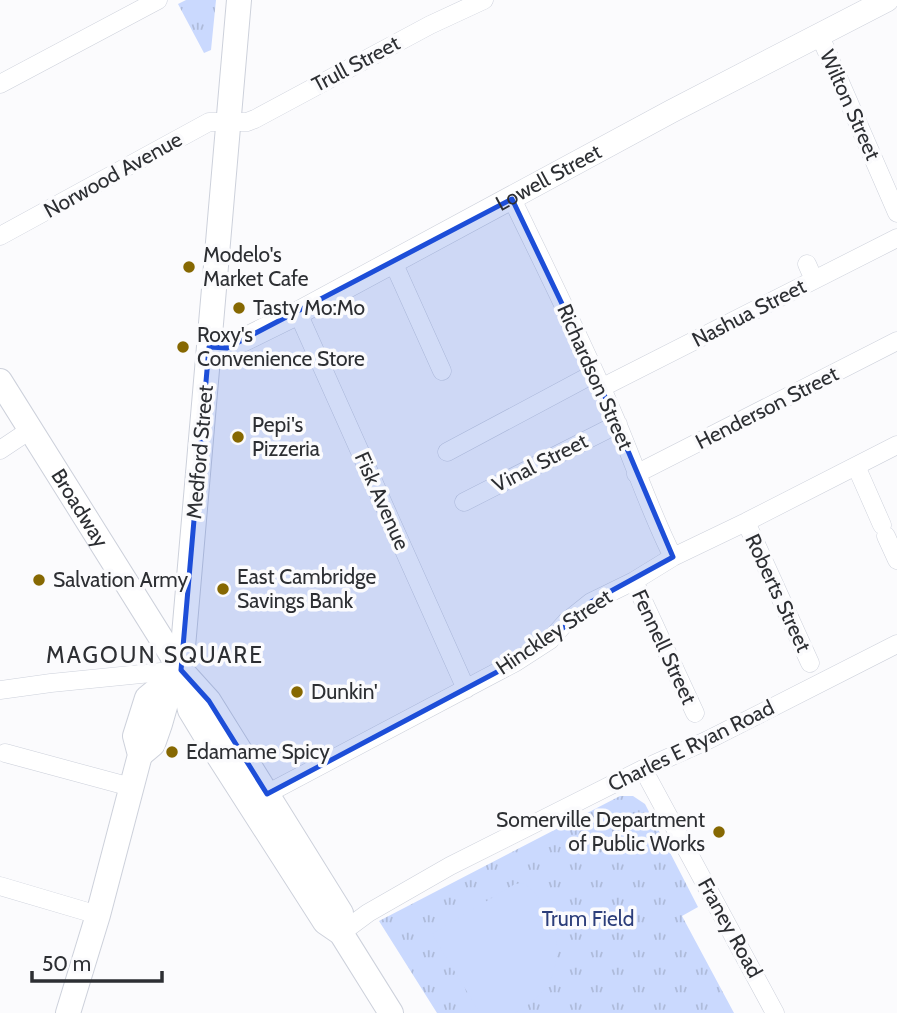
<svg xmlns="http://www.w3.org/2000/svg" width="897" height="1013" font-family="Cabin,sans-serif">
<defs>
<pattern id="grass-tufts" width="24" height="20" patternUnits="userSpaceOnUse" patternTransform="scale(1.75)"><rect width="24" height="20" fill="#cad9fe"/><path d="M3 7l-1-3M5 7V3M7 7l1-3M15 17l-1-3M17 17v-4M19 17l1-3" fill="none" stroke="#aebbda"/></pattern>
</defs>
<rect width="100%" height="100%" fill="#fbfbfd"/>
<path fill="url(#grass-tufts)" d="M186 0H216L211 50 204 53 178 4Z
M620 796H633L645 804 698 907 682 916 734 1013H437L379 921Z"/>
<path fill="#cad9fe" d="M524 883C532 890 541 898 546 907 562 934 562 977 536 998 529 1003 521 1011 513 1013 503 1013 490 1013 480 1013L432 934 515 884Z"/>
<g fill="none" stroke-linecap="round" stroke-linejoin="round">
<defs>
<path id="minor" d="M820 36 897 213
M0 84 158 0
M512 199C548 273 585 347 617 423 636 468 651 514 673 557
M0 236 209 122H247L255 119 430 25 484 0
M392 263 398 273 442 371
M807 264 814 280
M298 313 466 689
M601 388 897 238
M0 450 30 430
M447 452 595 373
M856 466 882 525
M636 474 897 341
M464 502 618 424
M746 522 810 663
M886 536 897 560
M634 581 695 713
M0 690 51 683 181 670
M5 753 131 787
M643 769 775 1013
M259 798 516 662 550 640 566 622 591 602 634 581 673 557 746 522 897 445
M0 886 98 915
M341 933 368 913 450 866 643 769 706 741 897 644"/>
<g id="tertiary">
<path id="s1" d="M209 347 227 348 298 313 672 111 887 0"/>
</g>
<g id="secondary">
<path d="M239 0 181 670 190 710 207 738 325 922 341 933 391 1013"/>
<path id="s2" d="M0 381 181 670 209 701 341 913V933"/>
<path d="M140 755 153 744 160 724 166 703 161 685"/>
<path d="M68 1013 98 915 140 755 135 736 147 698 181 670"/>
</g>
</defs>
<use href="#minor" stroke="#cdd1db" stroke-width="19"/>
<use href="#tertiary" stroke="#cdd1db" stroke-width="24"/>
<use href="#secondary" stroke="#cdd1db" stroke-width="26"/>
<use href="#minor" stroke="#fff" stroke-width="18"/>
<use href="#tertiary" stroke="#fff" stroke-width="23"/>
<use href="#secondary" stroke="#fff" stroke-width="24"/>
</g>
<path fill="#1d4ed8" fill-opacity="0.2" stroke="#1d4ed8" stroke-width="5" stroke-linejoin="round" d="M512 199 595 373 673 557 591 602 550 640 516 662 267 794 209 701 181 670 209 347 227 348Z"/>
<g fill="#866802" stroke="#fbfbfd" stroke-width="2.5">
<circle cx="189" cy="267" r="7"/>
<circle cx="239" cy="308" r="7"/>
<circle cx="183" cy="347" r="7"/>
<circle cx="238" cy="437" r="7"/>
<circle cx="39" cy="580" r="7"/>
<circle cx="223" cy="589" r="7"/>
<circle cx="297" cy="692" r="7"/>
<circle cx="172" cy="752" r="7"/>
<circle cx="719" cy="832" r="7"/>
</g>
<g text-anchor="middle" stroke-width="7" stroke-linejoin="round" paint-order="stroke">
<g font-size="21" fill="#2d2f33" stroke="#fbfbfd">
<text transform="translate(356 64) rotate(-28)" y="7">Trull Street</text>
<text transform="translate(850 105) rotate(66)" y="7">Wilton Street</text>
<text transform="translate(113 175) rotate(-29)" y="7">Norwood Avenue</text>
<text dy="7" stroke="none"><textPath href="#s1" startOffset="382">Lowell Street</textPath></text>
<text transform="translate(749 313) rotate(-27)" y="7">Nashua Street</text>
<text transform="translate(595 377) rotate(66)" y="7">Richardson Street</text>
<text transform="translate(767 408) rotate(-27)" y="7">Henderson Street</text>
<text transform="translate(200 452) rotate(-85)" y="7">Medford Street</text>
<text transform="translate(540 463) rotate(-27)" y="7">Vinal Street</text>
<text transform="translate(382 501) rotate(66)" y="7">Fisk Avenue</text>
<text dy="7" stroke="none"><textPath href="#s2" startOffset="150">Broadway</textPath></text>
<text transform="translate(778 593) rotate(65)" y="7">Roberts Street</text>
<text transform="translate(554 632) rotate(-34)" y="7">Hinckley Street</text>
<text transform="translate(664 647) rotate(65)" y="7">Fennell Street</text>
<text transform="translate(691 746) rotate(-26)" y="7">Charles E Ryan Road</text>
<text transform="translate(730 928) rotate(61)" y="7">Franey Road</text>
</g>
<g font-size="21" fill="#2d2f33" stroke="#fbfbfd" text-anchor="start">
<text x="203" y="262">Modelo's<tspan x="203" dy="24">Market Cafe</tspan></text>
<text x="253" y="315">Tasty Mo:Mo</text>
<text x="197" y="342">Roxy's<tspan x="197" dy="24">Convenience Store</tspan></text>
<text x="252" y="432">Pepi's<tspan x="252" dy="24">Pizzeria</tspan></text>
<text x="237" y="584">East Cambridge<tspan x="237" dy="24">Savings Bank</tspan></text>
<text x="53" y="587">Salvation Army</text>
<text x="311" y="699">Dunkin'</text>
<text x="186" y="759">Edamame Spicy</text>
<text x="705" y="827" text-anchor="end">Somerville Department<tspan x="705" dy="24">of Public Works</tspan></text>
</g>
<g font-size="21" fill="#2c3e7a" stroke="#fbfbfd">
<text x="588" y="926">Trum Field</text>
</g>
<g font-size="23" letter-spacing="2" fill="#2d2f33" stroke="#fbfbfd">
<text x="155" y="663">MAGOUN SQUARE</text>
</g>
</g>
<path d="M32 971v10h130v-10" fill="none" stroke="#2d2f33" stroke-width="3.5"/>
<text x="42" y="971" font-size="21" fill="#2d2f33" stroke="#fbfbfd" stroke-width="5" paint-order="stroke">50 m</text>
</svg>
